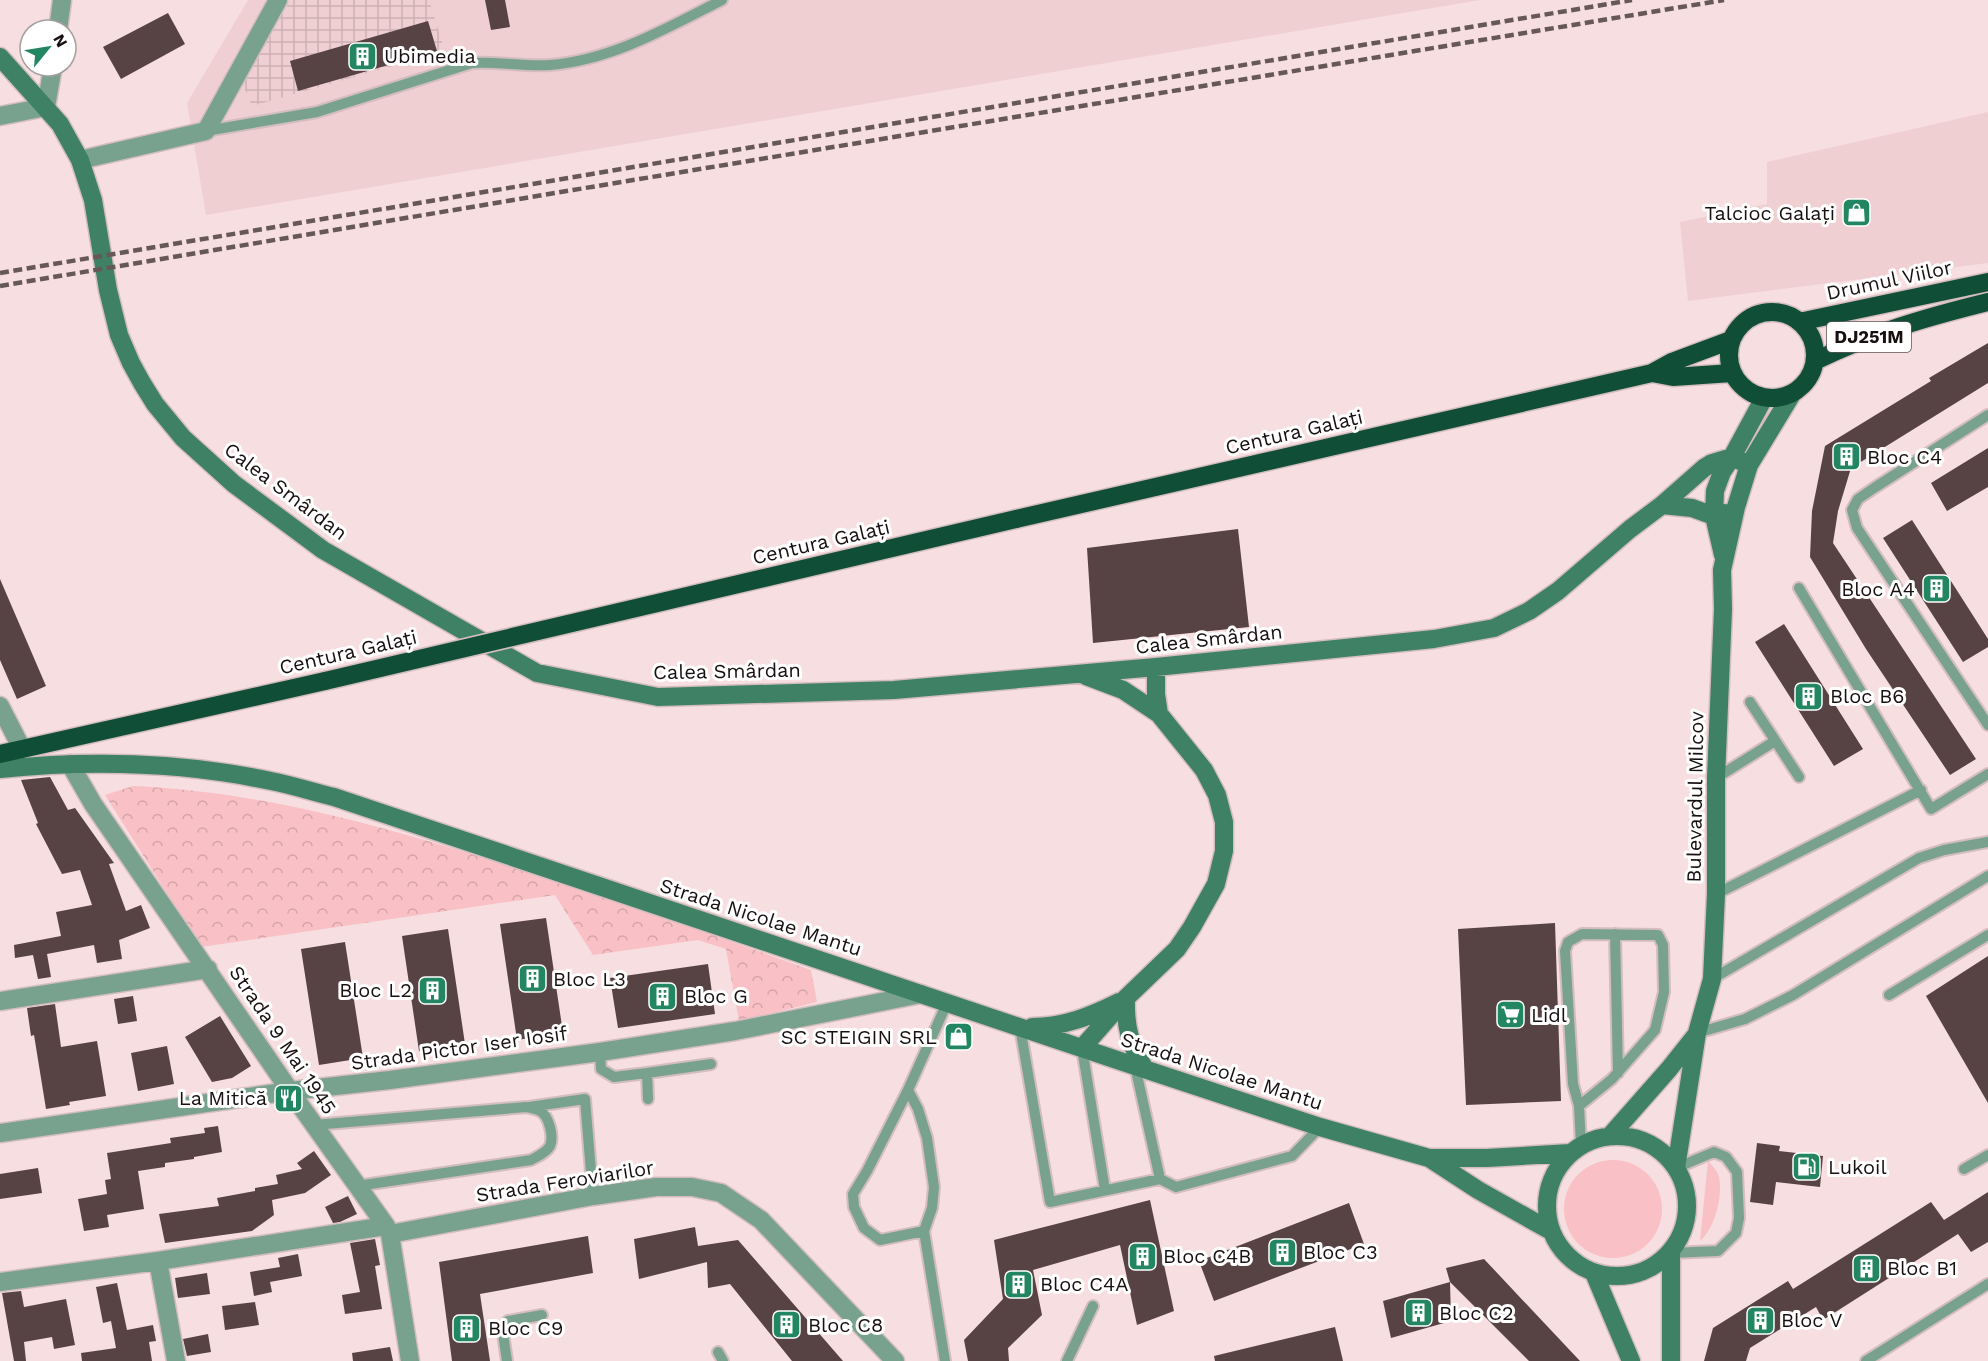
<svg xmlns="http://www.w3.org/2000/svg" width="1988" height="1361" font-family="'Work Sans',sans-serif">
<defs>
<pattern id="industrial-grid" width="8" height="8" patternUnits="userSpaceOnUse" patternTransform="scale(1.5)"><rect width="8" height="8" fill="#f0cfd2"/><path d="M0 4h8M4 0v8" fill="none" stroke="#cdb1b3"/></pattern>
<pattern id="park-crowns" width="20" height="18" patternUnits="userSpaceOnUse" patternTransform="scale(1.5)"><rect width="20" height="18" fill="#f9c0c5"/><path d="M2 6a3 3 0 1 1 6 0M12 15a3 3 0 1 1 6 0" fill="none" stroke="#d5a4a8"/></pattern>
</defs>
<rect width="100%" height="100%" fill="#f7dee0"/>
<path fill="#f0cfd2" d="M248 0H1480L206 215 187 103Z
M1988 112V263L1688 301 1680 222 1767 204V162Z"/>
<path fill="url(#industrial-grid)" d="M291 0H429L445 51 252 106 241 80Z"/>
<path fill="#f9c0c5" d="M1564 1209a49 49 0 1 1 98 0a49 49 0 1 1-98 0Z
M1708 1161C1712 1165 1718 1172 1719 1177 1723 1196 1715 1228 1700 1241Z"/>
<path fill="url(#park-crowns)" d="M133 786C250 791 359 820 471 854 585 889 698 930 811 970L817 1002 739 1021 726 949 698 940 593 955 555 895 201 947 105 795Z"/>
<path fill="#574344" d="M485 0H505L510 27 491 30Z
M168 13 185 44 121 79 103 47Z
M428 21 437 51 298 91 290 61Z
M1988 343V383L1851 468 1838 511 1833 543 1976 759 1950 775 1866 649 1810 557 1812 511 1825 446 1931 381 1929 378Z
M1988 448V487L1947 511 1931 483Z
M1912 520 1988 639V647L1963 662 1883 538Z
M1238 529 1249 627 1093 643 1087 548Z
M0 579 46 686 17 699 0 660Z
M1784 624 1863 749 1834 766 1755 642Z
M50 777 68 810 75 808 114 863 109 864 126 911 141 905 150 928 119 940 122 959 97 963 94 945 47 954 51 977 38 979 33 955 15 958 14 945 61 936 56 912 92 905 80 870 62 874 36 824 38 823 21 780Z
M546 918 563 1033 517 1040 500 924Z
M1555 923 1561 1101 1466 1105 1458 929Z
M448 929 465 1044 419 1051 402 936Z
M345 942 363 1058 319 1065 301 949Z
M1988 956V1103L1926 996Z
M708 964 715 1014 618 1028 610 978Z
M133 996 137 1021 118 1024 114 999Z
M55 1004 61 1047 97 1041 106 1096 69 1102 70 1105 46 1109 34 1035 31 1036 27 1008Z
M220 1016 251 1066 232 1078 212 1082 185 1037Z
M167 1046 174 1084 138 1091 131 1053Z
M218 1126 222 1152 194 1157V1159L165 1163V1167L138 1171 144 1209 107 1215 109 1227 84 1231 78 1199 107 1194 105 1180 111 1179 107 1153 171 1143 170 1138 205 1133 204 1128Z
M1757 1143 1780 1146 1779 1151 1823 1156 1820 1187 1776 1182 1773 1205 1750 1202Z
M314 1151 331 1175 305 1193 272 1200 274 1215 252 1231 165 1243 159 1214 219 1206 217 1198 255 1191V1188L278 1184 276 1175 302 1169 297 1163Z
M38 1168 42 1193 0 1199V1174Z
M1988 1192V1242L1971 1252 1958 1234 1823 1320 1816 1307 1750 1348 1746 1361H1704L1713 1328 1788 1281 1793 1289 1931 1202 1944 1220Z
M348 1196 357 1214 340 1222 333 1223 325 1207Z
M1150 1200 1174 1311 1137 1325 1120 1245 1033 1270 1042 1315 1008 1348 1009 1361H968L964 1340 1003 1299 994 1240Z
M1349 1203 1364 1244 1214 1301 1199 1261Z
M695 1227 698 1246 738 1240 843 1361H792L730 1284 708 1288 707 1262 639 1279 634 1239Z
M588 1236 593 1273 480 1294 490 1361H452L439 1262Z
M375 1239 380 1265 375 1266 382 1309 345 1314 342 1295 360 1292 350 1243Z
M298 1254 302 1276 270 1282 272 1292 254 1296 250 1272 280 1267 278 1258Z
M1484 1259 1580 1361H1529L1450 1282 1451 1321 1391 1338 1383 1301 1450 1282 1446 1268Z
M207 1273 210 1294 178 1298 175 1278Z
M117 1283 127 1330 153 1325 156 1341 149 1342 152 1361H82L81 1353 116 1348 111 1321 103 1323 96 1287Z
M21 1291 24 1307 66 1299 75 1345 54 1349 52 1337 24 1342 26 1361H14L2 1293Z
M255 1302 259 1325 225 1330 222 1306Z
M1335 1327 1343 1361H1215L1214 1356Z
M208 1334 211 1352 187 1356 183 1339Z
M390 1347 393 1361H353L352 1353Z"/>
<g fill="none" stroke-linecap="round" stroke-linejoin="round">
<defs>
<path id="lane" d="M206 131 317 112 472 63C498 61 524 67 550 65 612 60 669 27 722 0
M1988 415 1874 488 1858 499 1852 510 1857 528 1988 725
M1799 588 1931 809 1988 774
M1750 702 1799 777
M1716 778 1775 741
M1716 894 1921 790
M1615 934 1618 1073
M1712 979 1919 858 1944 850 1988 842
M1889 995 1988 935
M1020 1027 1050 1202 1160 1179 1176 1187 1292 1156 1320 1127
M1697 1033 1745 1019 1793 995 1988 876
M1082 1048 1105 1190
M600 1052 601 1069 614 1077 647 1073 648 1099
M1135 1066 1160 1179
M647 1073 711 1064
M908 1090 918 1109 927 1138 934 1187 932 1208 924 1231 945 1361
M1579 1106 1612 1079 1655 1030 1664 992 1663 945 1658 935 1582 934 1568 942 1565 951 1573 1084 1579 1106 1581 1145
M529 1107 585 1099 593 1196
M314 1125 526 1107C530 1108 536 1109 540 1111 549 1116 554 1136 550 1146 546 1153 538 1156 531 1160L357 1186
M1964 1169 1988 1155
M924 1231 880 1240 864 1228 854 1207 853 1194 867 1171 908 1090 947 1003
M1671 1253 1718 1251 1736 1233 1739 1218 1737 1172 1726 1157 1714 1152 1676 1168
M718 1352 723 1361
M507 1361 502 1327 508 1321 542 1315
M1067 1361 1093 1306
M1866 1361 1988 1284"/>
<path id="street" d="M58 30 62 0
M0 116 46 107 53 66
M80 160 206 131 278 0
M0 706 22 749
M70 764 93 804 290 1091 386 1226 390 1234 410 1361
M0 1001 208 969
M0 1133 290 1091 390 1080 600 1052 735 1031 921 994
M390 1234 593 1196 656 1187H692L721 1193 761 1220 895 1361
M158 1261 176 1361
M0 1282 158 1261 386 1226"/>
<path id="secondary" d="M0 57 60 124 80 160 93 200 108 290 119 335 131 363 142 383 155 404 183 438 234 484 323 550 537 673 658 697 894 690 1156 667 1434 639 1494 628 1529 611 1558 591 1630 529 1662 505 1704 468 1712 463 1732 457 1749 465
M1662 505 1692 508 1714 516 1724 513
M1723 555 1714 516 1715 491 1722 472 1732 457 1764 398
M1156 667V694L1159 714
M0 769C90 760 182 762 271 781 292 785 313 792 334 797L1135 1066 1320 1127 1429 1158 1478 1190 1551 1231
M1126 998C1125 1027 1130 1045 1145 1069
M1032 1027C1064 1027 1091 1016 1119 1002
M1082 1048 1126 998 1177 949 1192 927 1216 884 1224 851V822L1217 795 1204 770 1159 714 1123 690 1086 676
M1547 1206a70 70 0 1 1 140 0a70 70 0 1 1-140 0Z
M1610 1136 1669 1069 1696 1035
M1429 1158H1487L1570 1153
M1676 1168 1697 1033 1712 979 1716 894V778L1723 609 1722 570 1736 507 1749 465 1792 394
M1671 1253V1361
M1594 1273 1631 1361"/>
<path id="highway" d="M1729 355a43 43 0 1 1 86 0a43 43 0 1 1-86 0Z
M1799 322 1988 282
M1815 361C1872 333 1927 317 1988 302
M1652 373 1673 377 1732 373
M1016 519 1652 373 1672 362 1731 340
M0 754 325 681"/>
</defs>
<use href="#lane" stroke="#d3bdbf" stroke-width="14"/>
<use href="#street" stroke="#d3bdbf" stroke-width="21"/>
<use href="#secondary" stroke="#d3bdbf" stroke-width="21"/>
<use href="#highway" stroke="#d3bdbf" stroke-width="21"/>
<use href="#lane" stroke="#79a28e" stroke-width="10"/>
<use href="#street" stroke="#79a28e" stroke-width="18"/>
<use href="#secondary" stroke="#3f8165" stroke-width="18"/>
<use href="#highway" stroke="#104e37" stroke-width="18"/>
<path stroke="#665859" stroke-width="4.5" stroke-dasharray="9 4.5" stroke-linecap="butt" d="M0 273 1632 0
M0 286 573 190 1724 0"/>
<defs>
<path id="highway-bridge" d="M325 681 1016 519"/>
</defs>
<use href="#highway-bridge" stroke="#d3bdbf" stroke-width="21" stroke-linecap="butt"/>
<use href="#highway-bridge" stroke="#104e37" stroke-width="18"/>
</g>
<defs>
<symbol id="building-square" viewBox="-11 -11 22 22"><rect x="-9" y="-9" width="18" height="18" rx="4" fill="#218661" stroke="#fff"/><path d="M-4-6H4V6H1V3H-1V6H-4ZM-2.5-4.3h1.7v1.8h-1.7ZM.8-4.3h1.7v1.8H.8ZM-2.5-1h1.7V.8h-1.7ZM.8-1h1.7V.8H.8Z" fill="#fff"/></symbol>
<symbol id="shop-square" viewBox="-11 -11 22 22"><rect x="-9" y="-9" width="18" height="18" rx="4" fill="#218661" stroke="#fff"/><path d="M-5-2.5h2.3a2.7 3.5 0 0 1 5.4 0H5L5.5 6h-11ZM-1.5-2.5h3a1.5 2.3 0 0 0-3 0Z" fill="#fff"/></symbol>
<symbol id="supermarket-square" viewBox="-11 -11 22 22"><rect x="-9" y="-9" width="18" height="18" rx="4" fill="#218661" stroke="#fff"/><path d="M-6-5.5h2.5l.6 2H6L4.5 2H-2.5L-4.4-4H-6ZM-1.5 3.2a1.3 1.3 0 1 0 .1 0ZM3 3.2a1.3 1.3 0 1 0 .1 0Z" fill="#fff"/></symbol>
<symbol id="restaurant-square" viewBox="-11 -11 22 22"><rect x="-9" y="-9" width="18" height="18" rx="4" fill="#218661" stroke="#fff"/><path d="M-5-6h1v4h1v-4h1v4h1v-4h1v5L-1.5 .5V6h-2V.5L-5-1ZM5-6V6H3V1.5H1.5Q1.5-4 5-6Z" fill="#fff"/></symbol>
<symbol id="fuel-square" viewBox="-11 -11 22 22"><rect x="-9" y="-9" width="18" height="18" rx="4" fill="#218661" stroke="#fff"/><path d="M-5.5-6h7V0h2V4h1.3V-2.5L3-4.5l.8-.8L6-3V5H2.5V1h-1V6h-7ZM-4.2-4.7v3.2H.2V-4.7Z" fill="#fff"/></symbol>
</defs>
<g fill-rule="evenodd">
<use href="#building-square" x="346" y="40" width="33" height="33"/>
<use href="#shop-square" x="1840" y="196" width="33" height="33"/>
<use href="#building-square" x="1830" y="440" width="33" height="33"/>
<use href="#building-square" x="1920" y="572" width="33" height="33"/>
<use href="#building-square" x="1792" y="680" width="33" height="33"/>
<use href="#building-square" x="516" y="962" width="33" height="33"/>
<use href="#building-square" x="416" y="974" width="33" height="33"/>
<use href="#building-square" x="646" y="980" width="33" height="33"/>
<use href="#supermarket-square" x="1494" y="998" width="33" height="33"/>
<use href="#shop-square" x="942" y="1020" width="33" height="33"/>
<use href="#restaurant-square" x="272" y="1082" width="33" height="33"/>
<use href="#fuel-square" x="1790" y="1150" width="33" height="33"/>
<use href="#building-square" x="1266" y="1236" width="33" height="33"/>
<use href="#building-square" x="1126" y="1240" width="33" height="33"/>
<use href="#building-square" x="1850" y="1252" width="33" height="33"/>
<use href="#building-square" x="1002" y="1268" width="33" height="33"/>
<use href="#building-square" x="1402" y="1296" width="33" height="33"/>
<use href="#building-square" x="1744" y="1304" width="33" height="33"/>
<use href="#building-square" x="770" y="1308" width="33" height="33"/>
<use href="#building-square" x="450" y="1312" width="33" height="33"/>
</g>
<g text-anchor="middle" stroke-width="6" stroke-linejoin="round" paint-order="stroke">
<rect fill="#fff" stroke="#5d5758" stroke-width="1.5" x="1827" y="322" width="84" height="30" rx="4.5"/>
<g font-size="18" font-weight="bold" fill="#170f10">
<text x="1869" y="343">DJ251M</text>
</g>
<g font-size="20" fill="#170f10" stroke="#fff" text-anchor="start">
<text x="384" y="63">Ubimedia</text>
<text x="1835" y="220" text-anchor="end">Talcioc Galați</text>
<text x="1867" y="464">Bloc C4</text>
<text x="1915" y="596" text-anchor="end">Bloc A4</text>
<text x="1830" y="703">Bloc B6</text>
<text x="553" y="986">Bloc L3</text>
<text x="412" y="997" text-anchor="end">Bloc L2</text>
<text x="684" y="1003">Bloc G</text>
<text x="1531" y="1022">Lidl</text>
<text x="937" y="1044" text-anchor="end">SC STEIGIN SRL</text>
<text x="267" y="1105" text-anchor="end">La Mitică</text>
<text x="1828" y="1174">Lukoil</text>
<text x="1303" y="1259">Bloc C3</text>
<text x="1163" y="1263">Bloc C4B</text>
<text x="1887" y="1275">Bloc B1</text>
<text x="1040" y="1291">Bloc C4A</text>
<text x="1439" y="1320">Bloc C2</text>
<text x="1781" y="1327">Bloc V</text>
<text x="808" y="1332">Bloc C8</text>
<text x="488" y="1335">Bloc C9</text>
</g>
<g font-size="20" fill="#170f10" stroke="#fff">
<text transform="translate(1889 280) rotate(-12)" y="7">Drumul Viilor</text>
<text transform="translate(1294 432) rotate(-13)" y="7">Centura Galați</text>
<text transform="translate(286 491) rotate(37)" y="7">Calea Smârdan</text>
<text transform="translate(821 542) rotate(-13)" y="7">Centura Galați</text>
<text transform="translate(1209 639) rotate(-6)" y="7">Calea Smârdan</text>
<text transform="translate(348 652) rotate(-13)" y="7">Centura Galați</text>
<text transform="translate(727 671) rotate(-1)" y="7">Calea Smârdan</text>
<text transform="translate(1695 797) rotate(-89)" y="7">Bulevardul Milcov</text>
<text transform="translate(761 917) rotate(18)" y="7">Strada Nicolae Mantu</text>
<text transform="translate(283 1040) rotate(56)" y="7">Strada 9 Mai 1945</text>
<text transform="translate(459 1048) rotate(-8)" y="7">Strada Pictor Iser Iosif</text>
<text transform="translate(1222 1071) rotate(18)" y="7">Strada Nicolae Mantu</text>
<text transform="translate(565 1181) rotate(-9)" y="7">Strada Feroviarilor</text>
</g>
</g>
<g transform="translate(48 48) rotate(60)"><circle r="28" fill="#ffffff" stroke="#a29f9f" stroke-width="1.5"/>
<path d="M0-4.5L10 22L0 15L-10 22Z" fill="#218661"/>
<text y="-9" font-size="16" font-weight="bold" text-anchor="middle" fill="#170f10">N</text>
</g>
</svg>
